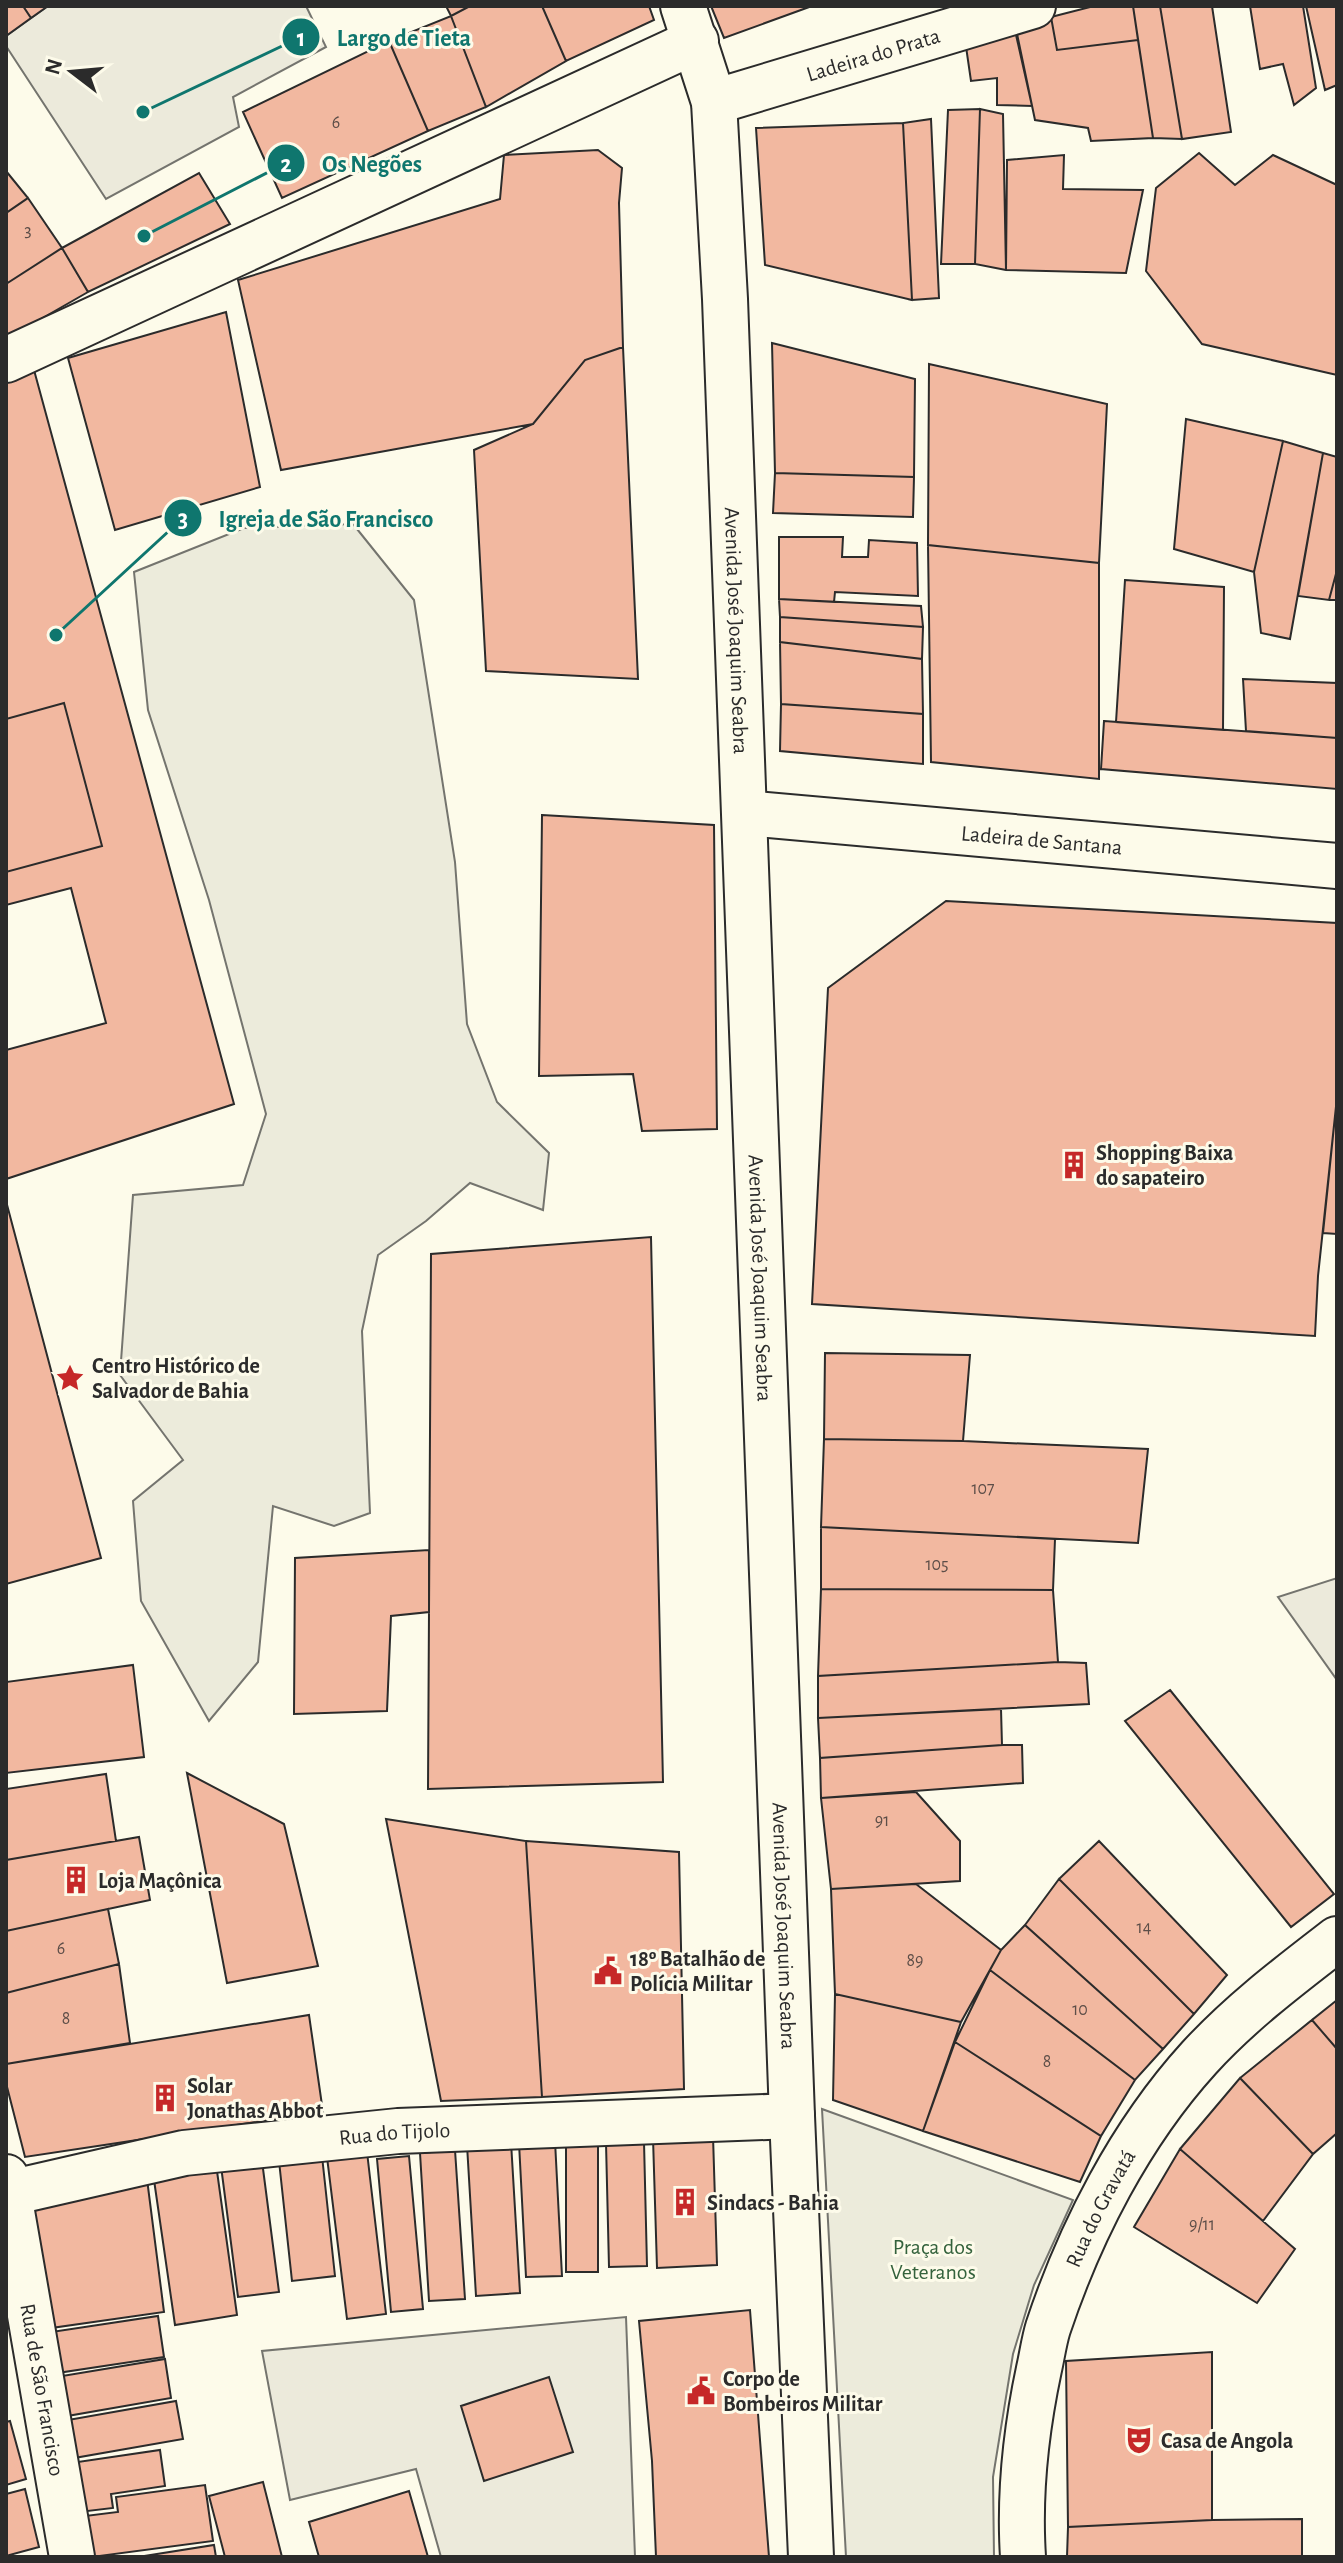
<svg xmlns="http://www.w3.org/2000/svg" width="1343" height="2563" font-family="'Alegreya Sans',sans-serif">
<rect width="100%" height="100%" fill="#fdfbea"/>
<path fill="#ecebdb" stroke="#74746e" stroke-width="2" d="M353 524 414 600 455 862 467 1024 497 1102 549 1153 543 1210 470 1183 426 1221 378 1255 362 1331 370 1513 334 1526 273 1506 258 1662 209 1721 141 1601 133 1501 183 1460 120 1375 133 1195 243 1185 266 1114 209 900 148 710 134 572 244 528Z
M822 2109 1073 2200 1034 2285 1013 2354 993 2477 994 2557H846Z"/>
<path fill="#eceadb" stroke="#74746e" stroke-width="2" d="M48 6H306L326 47 233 97 239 127 106 199 6 46V36Z
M1337 1578V1680L1278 1597Z
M626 2317 635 2557H441L416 2469 290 2500 262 2351Z"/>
<path fill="#f2b8a0" stroke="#2b2b2b" stroke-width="2" d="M6 6H23L31 18 6 36Z
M23 6H48L31 18Z
M446 6H470L451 16Z
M470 6H542L566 61 486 107 451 16Z
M542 6H649L654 20 566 61Z
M711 6H812L724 38Z
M1094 6H1133L1138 40 1057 50 1051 17Z
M1133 6H1160L1182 139 1153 138Z
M1160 6H1212L1231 132 1182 139Z
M1250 6H1303L1316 88 1294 105 1283 64 1260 69Z
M1306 6H1337V85L1325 90Z
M451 16 486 107 428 131 389 41Z
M1012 17 1032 106 997 105V78L971 81 964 33Z
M1051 17 1057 50 1138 40 1153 138 1091 141 1088 128 1035 120 1016 29Z
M389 41 428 131 282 198 243 112Z
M980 109 1003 114 1006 270 975 264Z
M980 109 975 264H941L948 110Z
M931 119 939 298 912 300 903 123Z
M903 123 912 300 765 265 756 128Z
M598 150 622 168 619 203 623 347 585 360 533 424 281 470 238 280 500 199 504 155Z
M1199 153 1235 185 1273 155 1337 185V375L1202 344 1146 271 1156 188Z
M1064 155 1063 189 1143 190 1126 273 1006 270 1007 160Z
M6 171 28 198 6 213Z
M199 173 230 224 88 292 62 248Z
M28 198 62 248 6 284V213Z
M62 248 88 292 6 339V284Z
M226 312 260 487 115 530 68 358Z
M772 343 915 379 914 477 775 473Z
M623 347 638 679 486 671 474 450 533 424 585 360Z
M929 364 1107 404 1099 563 928 545Z
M34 370 234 1104 6 1179V1050L106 1023 71 888 6 905V382Z
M1186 419 1283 441 1254 572 1174 549Z
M1283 441 1323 453 1290 639 1261 633 1254 572Z
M1323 453 1337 457V570L1329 600 1298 596Z
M775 473 914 477 913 517 773 513Z
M779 537H843L842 557H868L869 540 917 543 918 596 835 592 834 602 779 599Z
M928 545 1099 563V779L931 762Z
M1337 570V600H1329Z
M1125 580 1224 587 1223 730 1116 722Z
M779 599 921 606 923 627 780 617Z
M780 617 923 627 922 659 780 642Z
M780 642 922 659 923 714 781 704Z
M1243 679 1337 683V738L1246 731Z
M64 703 102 846 6 872V719Z
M781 704 923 714V764L780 751Z
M1104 721 1337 738V789L1101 769Z
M542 815 714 825 717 1129 642 1131 633 1074 539 1076Z
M946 901 1337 923V1097L1318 1276 1315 1336 812 1304 828 988Z
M1337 1097V1234L1323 1233Z
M6 1201 101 1558 6 1584Z
M651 1237 663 1782 428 1789 431 1254Z
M825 1353 970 1355 963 1441 824 1439Z
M824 1439 963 1441 1148 1449 1138 1543 821 1527Z
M821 1527 1055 1539 1053 1590 821 1589Z
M429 1550V1612L391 1616 387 1711 294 1714 295 1558Z
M821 1589 1053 1590 1058 1662 818 1676Z
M1058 1662 1086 1663 1089 1704 818 1718V1676Z
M133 1665 144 1757 6 1773V1682Z
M1170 1690 1334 1894 1291 1927 1125 1721Z
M1001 1709 1002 1745 820 1758 818 1718Z
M1002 1745H1022L1023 1783 821 1798 820 1758Z
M187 1773 284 1824 318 1966 227 1983Z
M106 1774 116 1841 6 1860V1789Z
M916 1792 960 1841V1881L831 1889 821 1798Z
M386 1819 526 1841 542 2097 441 2101Z
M139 1837 150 1900 6 1931V1860Z
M526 1841 679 1852 684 2089 542 2097Z
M1099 1841 1227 1975 1194 2014 1059 1879Z
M1059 1879 1194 2014 1163 2049 1025 1925Z
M916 1884 1001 1950 961 2022 835 1994 831 1889Z
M108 1909 119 1964 6 1993V1931Z
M1025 1925 1163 2049 1135 2080 990 1970 1001 1950Z
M119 1964 130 2043 6 2064V1993Z
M990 1970 1135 2080 1101 2136 955 2042Z
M835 1994 961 2022 923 2131 833 2100Z
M1337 2000V2049L1312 2020Z
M309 2015 323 2112 25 2157 6 2083V2064Z
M1312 2020 1337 2049V2133L1313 2154 1240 2078Z
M955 2042 1101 2136 1080 2182 923 2131Z
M1240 2078 1313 2154 1263 2221 1180 2149Z
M713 2136 717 2265 657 2268 653 2138Z
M555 2141 562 2276 526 2277 519 2143Z
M566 2141H598V2272H566Z
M511 2142 520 2293 476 2296 467 2145Z
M644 2142 647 2266 609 2267 606 2143Z
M1180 2149 1295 2249 1257 2303 1134 2227Z
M455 2150 465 2299 429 2301 420 2153Z
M367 2152 386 2314 347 2319 327 2157Z
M322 2156 335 2276 292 2281 279 2161Z
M409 2156 423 2309 391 2312 377 2159Z
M262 2161 279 2292 238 2297 221 2166Z
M216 2164 237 2315 175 2325 153 2173Z
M147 2179 164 2312 37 2330 19 2196Z
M750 2310 769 2557H656L652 2461 639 2321Z
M158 2316 164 2357 44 2375 38 2334Z
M1212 2352V2520L1068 2527 1066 2361Z
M165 2359 171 2398 50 2419 44 2379Z
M549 2377 573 2452 484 2481 461 2406Z
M176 2401 183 2439 57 2461 51 2423Z
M10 2421 26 2479 6 2485V2422Z
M160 2450 165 2486 111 2494 113 2508 71 2513 64 2464Z
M263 2482 282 2557H225L209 2496Z
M205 2485 213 2541 92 2557 69 2518 118 2512 116 2497Z
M25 2489 39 2547 6 2556V2494Z
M409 2491 428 2557H319L309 2522Z
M1302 2519V2557H1067L1068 2527 1212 2520Z
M214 2545 216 2557H138Z"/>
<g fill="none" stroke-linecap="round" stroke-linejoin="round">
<defs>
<g id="street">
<path d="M6 360 696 41"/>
<path id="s1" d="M6 2177 72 2557"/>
<path id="s2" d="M6 2199 27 2189 184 2153 398 2131 792 2116"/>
<path id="s3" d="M1023 2557C1019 2495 1026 2430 1039 2369 1042 2356 1044 2341 1048 2328 1080 2232 1130 2134 1199 2058 1240 2013 1289 1976 1337 1939"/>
</g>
<g id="secondary">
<path id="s4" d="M683 6 714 102 725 299 792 2116 811 2557"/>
<path id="s5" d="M714 102 1033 6"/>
<path id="s6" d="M745 813 1337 866"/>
</g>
</defs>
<use href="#street" stroke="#2b2b2b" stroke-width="48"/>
<use href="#secondary" stroke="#2b2b2b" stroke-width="48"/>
<use href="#street" stroke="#fdfbea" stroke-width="44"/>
<use href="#secondary" stroke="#fdfbea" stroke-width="44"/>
</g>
<defs>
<symbol id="building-bare" viewBox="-9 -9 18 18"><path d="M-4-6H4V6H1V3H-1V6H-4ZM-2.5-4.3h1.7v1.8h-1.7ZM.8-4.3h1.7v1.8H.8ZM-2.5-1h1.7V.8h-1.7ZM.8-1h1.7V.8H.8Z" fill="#c62828" stroke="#fdfbea" stroke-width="2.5" paint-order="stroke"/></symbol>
<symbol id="sight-bare" viewBox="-9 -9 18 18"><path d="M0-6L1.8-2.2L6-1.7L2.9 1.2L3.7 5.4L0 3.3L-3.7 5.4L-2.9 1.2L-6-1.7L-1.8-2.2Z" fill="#c62828" stroke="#fdfbea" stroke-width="2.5" paint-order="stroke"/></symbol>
<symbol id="civic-bare" viewBox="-9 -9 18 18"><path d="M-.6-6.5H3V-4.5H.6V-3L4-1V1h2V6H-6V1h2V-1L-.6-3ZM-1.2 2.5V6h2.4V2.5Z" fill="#c62828" stroke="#fdfbea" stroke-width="2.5" paint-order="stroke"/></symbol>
<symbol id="theatre-bare" viewBox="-9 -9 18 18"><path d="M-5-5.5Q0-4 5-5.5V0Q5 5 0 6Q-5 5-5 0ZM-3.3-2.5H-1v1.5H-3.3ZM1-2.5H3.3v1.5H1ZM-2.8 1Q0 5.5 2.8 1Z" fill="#c62828" stroke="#fdfbea" stroke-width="2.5" paint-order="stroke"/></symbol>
</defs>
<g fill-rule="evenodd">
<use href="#building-bare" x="1054" y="1145" width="40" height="40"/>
<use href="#sight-bare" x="50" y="1358" width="40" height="40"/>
<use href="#building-bare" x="56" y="1860" width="40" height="40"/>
<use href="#civic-bare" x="588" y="1951" width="40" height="40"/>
<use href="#building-bare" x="145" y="2078" width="40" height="40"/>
<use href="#building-bare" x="665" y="2182" width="40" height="40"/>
<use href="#civic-bare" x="681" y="2371" width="40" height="40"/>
<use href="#theatre-bare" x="1119" y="2420" width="40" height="40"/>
</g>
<g text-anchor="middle" stroke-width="6" stroke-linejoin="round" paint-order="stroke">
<g font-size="18" fill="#5d4e48">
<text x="336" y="128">6</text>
<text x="28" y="236">3</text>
<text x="983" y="1494">107</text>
<text x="937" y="1570">105</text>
<text x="882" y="1826">91</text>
<text x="1144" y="1933">14</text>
<text x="61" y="1954">6</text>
<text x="915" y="1966">89</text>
<text x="1080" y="2015">10</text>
<text x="66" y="2024">8</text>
<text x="1047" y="2067">8</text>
<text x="1202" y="2230">9/11</text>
</g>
<g font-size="22" fill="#2b2b2b" stroke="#fdfbea">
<text dy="8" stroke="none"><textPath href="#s5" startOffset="166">Ladeira do Prata</textPath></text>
<text dy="8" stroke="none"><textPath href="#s4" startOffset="630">Avenida José Joaquim Seabra</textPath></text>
<text dy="8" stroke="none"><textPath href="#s6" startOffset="298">Ladeira de Santana</textPath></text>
<text dy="8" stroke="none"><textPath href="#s4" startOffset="1278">Avenida José Joaquim Seabra</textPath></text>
<text dy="8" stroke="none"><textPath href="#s4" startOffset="1926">Avenida José Joaquim Seabra</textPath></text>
<text dy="8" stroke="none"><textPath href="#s2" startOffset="396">Rua do Tijolo</textPath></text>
<text dy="8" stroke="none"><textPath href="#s3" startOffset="362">Rua do Gravatá</textPath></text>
<text dy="8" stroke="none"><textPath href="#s1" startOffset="216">Rua de São Francisco</textPath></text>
</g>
<g font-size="22" font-weight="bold" fill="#2b2b2b" stroke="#fdfbea" text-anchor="start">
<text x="1096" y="1160">Shopping Baixa<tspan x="1096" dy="25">do sapateiro</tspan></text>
<text x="92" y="1373">Centro Histórico de<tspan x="92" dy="25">Salvador de Bahia</tspan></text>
<text x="98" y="1888">Loja Maçônica</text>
<text x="630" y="1966">18º Batalhão de<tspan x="630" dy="25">Polícia Militar</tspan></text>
<text x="187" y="2093">Solar<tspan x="187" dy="25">Jonathas Abbot</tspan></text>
<text x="707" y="2210">Sindacs - Bahia</text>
<text x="723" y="2386">Corpo de<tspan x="723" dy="25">Bombeiros Militar</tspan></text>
<text x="1161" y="2448">Casa de Angola</text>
</g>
<g font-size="22" fill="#34623c" stroke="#fdfbea">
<text x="933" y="2254">Praça dos<tspan x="933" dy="25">Veteranos</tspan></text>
</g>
</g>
<path fill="none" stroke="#0f766e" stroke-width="3" d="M143 112L301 37M144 236L286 163M56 635L183 518"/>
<g fill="#0f766e" stroke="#fdfbea" stroke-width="3">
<circle cx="143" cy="112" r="8"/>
<circle cx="144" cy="236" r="8"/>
<circle cx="56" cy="635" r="8"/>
<circle cx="301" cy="37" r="20"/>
<circle cx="286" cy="163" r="20"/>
<circle cx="183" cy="518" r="20"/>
</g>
<g font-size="24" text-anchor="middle" font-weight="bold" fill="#fff">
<text x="301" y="46">1</text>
<text x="286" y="172">2</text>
<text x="183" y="527">3</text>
</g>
<g font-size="24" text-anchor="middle" font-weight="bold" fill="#0f766e" stroke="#fdfbea" stroke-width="6" stroke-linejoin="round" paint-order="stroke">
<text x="404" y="46">Largo de Tieta</text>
<text x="372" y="172">Os Negões</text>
<text x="326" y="527">Igreja de São Francisco</text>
</g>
<rect width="1343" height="2563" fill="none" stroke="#2b2b2b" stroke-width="16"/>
<g transform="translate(72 72) rotate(286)" stroke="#fdfbea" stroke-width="6" paint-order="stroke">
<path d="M0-6L14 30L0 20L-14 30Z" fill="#2b2b2b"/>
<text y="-12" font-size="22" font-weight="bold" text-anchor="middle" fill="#2b2b2b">N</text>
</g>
</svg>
